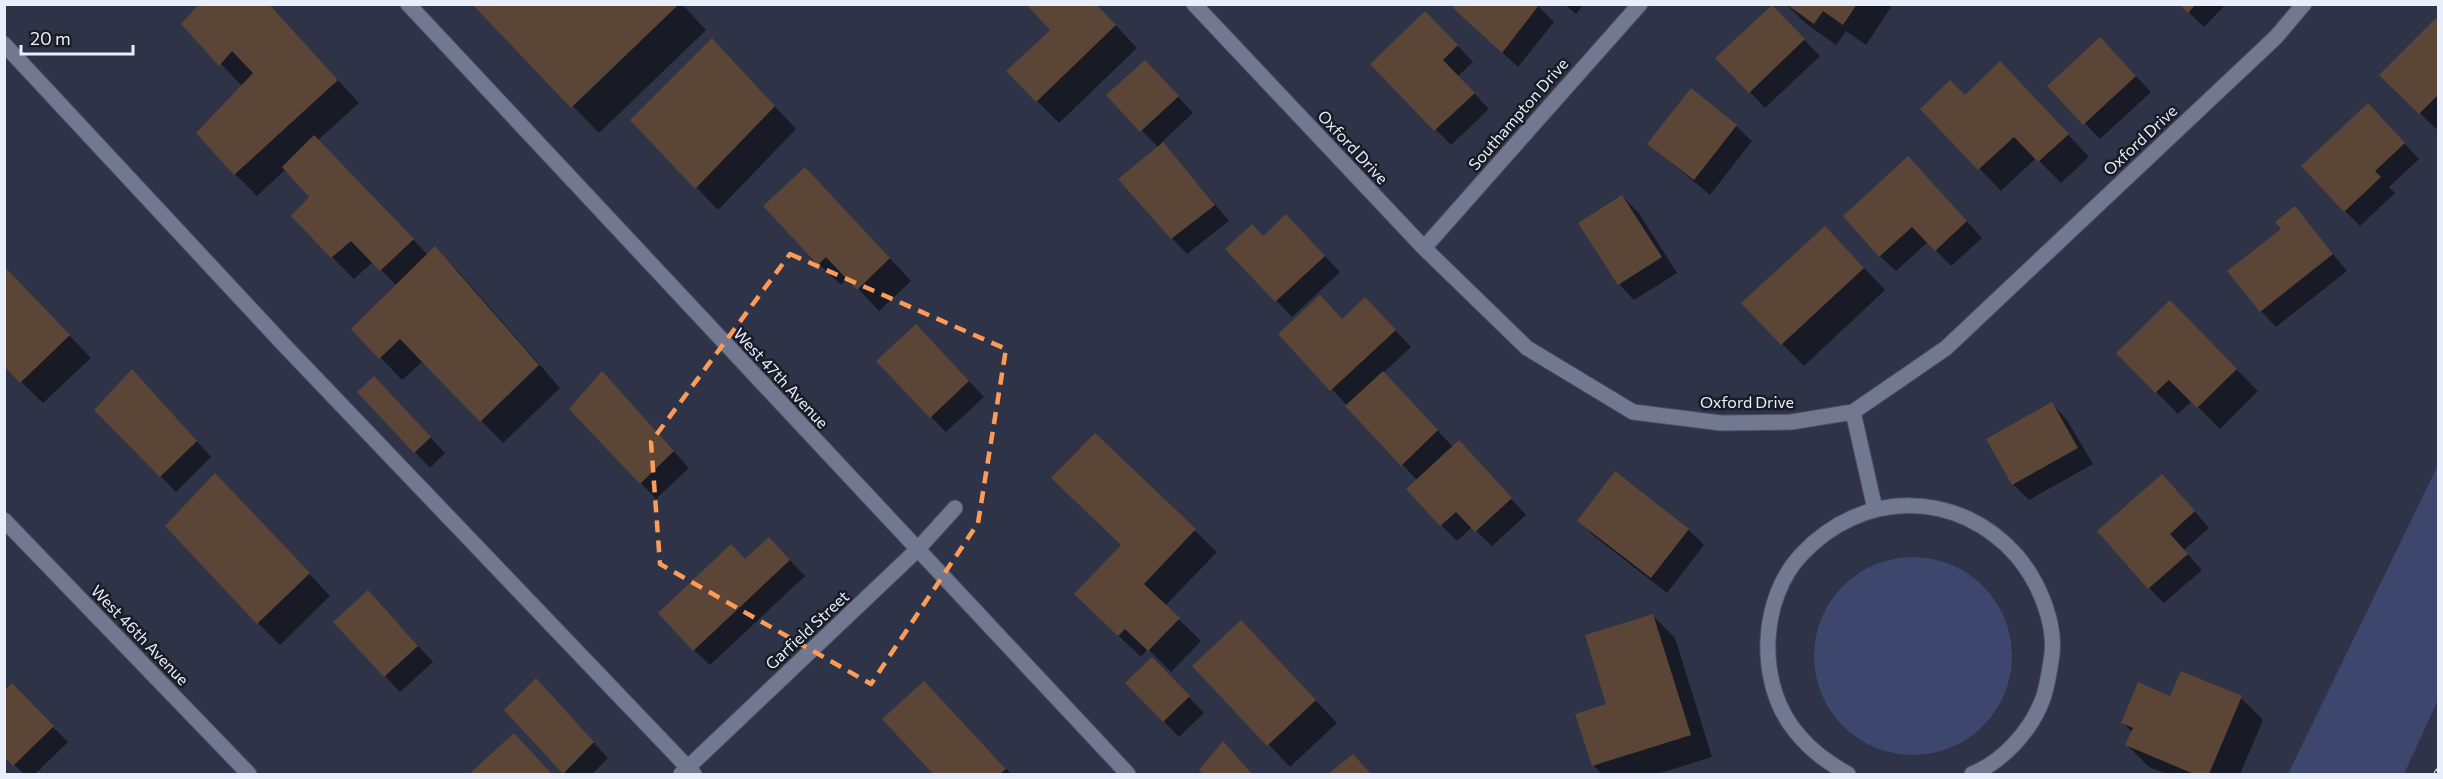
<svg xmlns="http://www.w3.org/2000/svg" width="2443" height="779" font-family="Commissioner,sans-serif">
<rect width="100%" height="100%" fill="#2e3348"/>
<path fill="#3d466c" d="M2438 465V700L2404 774H2288Z
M1814 656a99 99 0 1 1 198 0a99 99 0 1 1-198 0Z"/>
<path fill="#0007" d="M269 4 359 103 318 140 428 255 435 248 457 270 560 388 503 443 423 361 402 380 353 329 397 286 373 262 354 279 332 257 293 216 311 197 286 169 257 196 235 174 242 86 183 24Z
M474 4H682L706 30 599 133Z
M1096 4 1137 48 1059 123 1037 101 1052 30Z
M1536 4 1554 22 1518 67 1470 23Z
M1564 4H1584L1576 14Z
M1786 4H1893L1866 45 1846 31 1836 45 1804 22Z
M2180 4H2226L2204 27Z
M2436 20 2438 23V126L2436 129 2381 75Z
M1787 22 1820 56 1765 108 1750 92Z
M1441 28 1473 62 1458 76 1489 109 1451 145 1372 64Z
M2115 54 2151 92 2100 139 2049 86Z
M734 62 796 129 718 210 632 120Z
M1160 77 1193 113 1162 142 1229 221 1187 254 1172 238 1159 148 1108 96Z
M2022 85 2089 157 2061 183 2036 158 2001 191 1922 109Z
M2383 121 2419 159 2389 187 2395 193 2360 226 2345 211Z
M1736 126 1752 141 1710 195 1649 144Z
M1924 174 1982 238 1951 266 1928 242 1896 271 1880 256Z
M827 191 911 281 879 311 848 278 841 285 819 264Z
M1622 196 1638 212 1677 273 1634 300 1619 284Z
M2295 208 2347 271 2276 327 2261 311 2283 229Z
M1302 232 1340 272 1292 317 1227 249 1264 237Z
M1846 249 1885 290 1804 366 1782 344Z
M4 267 91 358 43 403 21 382Z
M2170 302 2258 391 2220 429 2192 401 2178 414 2118 353Z
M1381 315 1411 347 1383 373 1453 447 1474 458 1526 515 1492 546 1472 527 1457 541 1441 525 1408 489 1417 480 1280 334Z
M931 341 984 397 946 432 931 417Z
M148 387 211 457 176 492 96 410Z
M617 388 689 468 656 499 571 409Z
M389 393 445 453 430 468 415 452Z
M2052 404 2067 420 2093 464 2029 500 2013 484 1988 440Z
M1095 435 1217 552 1165 606 1201 641 1171 672 1148 649 1141 657 1098 616 1123 546Z
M1615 474 1689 530 1704 545 1667 593 1594 536 1579 521Z
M2177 491 2209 528 2184 550 2202 570 2164 603 2149 588Z
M237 497 330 596 280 645 258 623Z
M784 554 805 576 710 665 694 650 745 561Z
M383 608 433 662 400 692 385 676Z
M1653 616 1675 638 1712 757 1657 774H1602L1593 765 1608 705Z
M1241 622 1337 723 1290 767 1194 666Z
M1152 659 1204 713 1179 737 1127 683Z
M2182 673 2241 698 2263 720 2240 774H2167L2149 767 2127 745 2132 732 2123 723 2171 698Z
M924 683 946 705 1011 774H935L884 719Z
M12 686 68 742 35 774H24L4 755Z
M551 696 608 758 592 774H566L506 710Z
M514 735 552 774H471Z
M1223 743 1238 758 1252 774H1205L1201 770Z
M1353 756 1371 774H1331Z"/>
<path fill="#5b4537" d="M199 4H269L338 80 234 175 196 133 253 73 232 51 219 66 181 24Z
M472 4H679L571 108Z
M1026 4H1096L1116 25 1036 102 1006 71 1050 30Z
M1456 4H1538L1539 5 1502 53 1453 8Z
M1786 4H1857L1843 25 1823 11 1814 24Z
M2179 4H2196L2188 13Z
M1772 5 1805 39 1749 93 1715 58Z
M1425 11 1458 45 1443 60 1475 93 1434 131 1370 64Z
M2436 18 2438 21V95L2419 114 2379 75Z
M2100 37 2136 76 2083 125 2047 86Z
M712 38 775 106 695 189 630 120Z
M1145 60 1179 96 1140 132 1106 95Z
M2000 61 2069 134 2038 162 2014 137 1978 170 1920 109 1950 80 1965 95Z
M1691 88 1737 125 1694 180 1647 144Z
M2368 103 2405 143 2375 171 2381 177 2344 212 2301 166Z
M314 135 414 239 380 271 351 241 331 258 291 216 309 197 282 167Z
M1163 142 1215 205 1171 239 1118 179Z
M1908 156 1967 221 1935 251 1912 227 1879 257 1843 216Z
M805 167 890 258 857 290 826 257 818 265 763 206Z
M1622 195 1662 257 1618 285 1578 223Z
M2295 206 2333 254 2260 312 2227 271 2281 229 2275 222Z
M1286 214 1325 256 1275 302 1225 249 1252 224 1263 236Z
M1825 226 1864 268 1781 345 1741 303Z
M435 246 539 365 480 422 400 339 379 359 351 329Z
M4 266 70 335 20 383 4 366Z
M1320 295 1342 319 1365 297 1396 330 1330 391 1278 334Z
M2170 300 2237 369 2197 408 2169 380 2155 393 2116 353Z
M916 324 969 381 930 418 876 361Z
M132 369 197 441 160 477 94 410Z
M602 371 674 451 640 484 569 409Z
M1383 371 1438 430 1401 466 1345 406Z
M374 376 431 437 414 453 357 392Z
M2052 402 2078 448 2012 485 1986 439Z
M1095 433 1196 529 1144 584 1180 618 1148 651 1125 629 1118 636 1074 594 1121 545 1051 478Z
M1459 440 1512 498 1475 532 1456 512 1440 526 1406 489Z
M1615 471 1689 529 1651 578 1577 521Z
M215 473 310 573 257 624 165 526Z
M2162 474 2195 511 2170 534 2188 554 2148 589 2097 531Z
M769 537 790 560 693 651 658 613 731 544 745 559Z
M368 590 418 646 384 677 333 622Z
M1653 614 1691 735 1592 766 1575 714 1606 704 1585 635Z
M1241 620 1316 700 1267 746 1192 666Z
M1152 657 1190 696 1163 722 1125 683Z
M2181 671 2242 696 2209 774H2194L2125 745 2133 728 2121 723 2138 682 2170 696Z
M536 678 594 742 563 774 504 710Z
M924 681 1006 769 1000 774H933L882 719Z
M12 683 54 726 13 766 4 757V691Z
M514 733 551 773 469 774Z
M1223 741 1252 774H1203L1199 770Z
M1353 754 1371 774H1328Z"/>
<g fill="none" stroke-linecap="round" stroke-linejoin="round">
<defs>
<path id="minor" d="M408 4 1128 774
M1194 4 1424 248 1527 348 1633 412 1721 423 1791 422 1853 412 1946 348 2276 37 2304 4
M4 44 286 347 694 774
M1424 248 1640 4
M1853 412 1875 509
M4 520 249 774
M681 774 917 550 955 508
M1848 774C1825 761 1806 747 1790 724 1757 676 1761 598 1801 555 1862 489 1958 489 2017 556 2039 582 2058 626 2051 661 2049 673 2047 689 2042 701 2030 732 2002 762 1972 774"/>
</defs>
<use href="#minor" stroke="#494e5f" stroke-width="17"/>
<use href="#minor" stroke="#717890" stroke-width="15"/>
<defs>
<path id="rail" d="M2437 774 2438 772"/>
</defs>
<use href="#rail" stroke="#d2d7e5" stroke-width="7"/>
<use href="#rail" stroke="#191b25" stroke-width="4.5" stroke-dasharray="14" stroke-linecap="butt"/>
</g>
<path fill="none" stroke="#fd9c56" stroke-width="4.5" stroke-dasharray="12 8" stroke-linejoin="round" d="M790 254 1006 349 978 523 871 684 660 564 651 442Z"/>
<g text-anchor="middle" stroke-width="5" stroke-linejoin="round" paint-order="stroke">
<g font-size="16" fill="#e9eefb" stroke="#191b25">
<text transform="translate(1518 114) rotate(-49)" y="6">Southampton Drive</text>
<text transform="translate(2140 140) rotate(-43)" y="6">Oxford Drive</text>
<text transform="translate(1353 147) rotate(47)" y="6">Oxford Drive</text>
<text transform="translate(781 378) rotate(47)" y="6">West 47th Avenue</text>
<text x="1747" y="408">Oxford Drive</text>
<text transform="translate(807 630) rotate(-43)" y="6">Garfield Street</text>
<text transform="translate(140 635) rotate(46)" y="6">West 46th Avenue</text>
</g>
</g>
<rect width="2443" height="779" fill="none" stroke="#e9eefb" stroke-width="12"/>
<path d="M21 45v9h112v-9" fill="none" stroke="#e9eefb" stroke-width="3"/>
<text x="30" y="45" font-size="18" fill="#e9eefb" stroke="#191b25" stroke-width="4.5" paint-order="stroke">20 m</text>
</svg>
